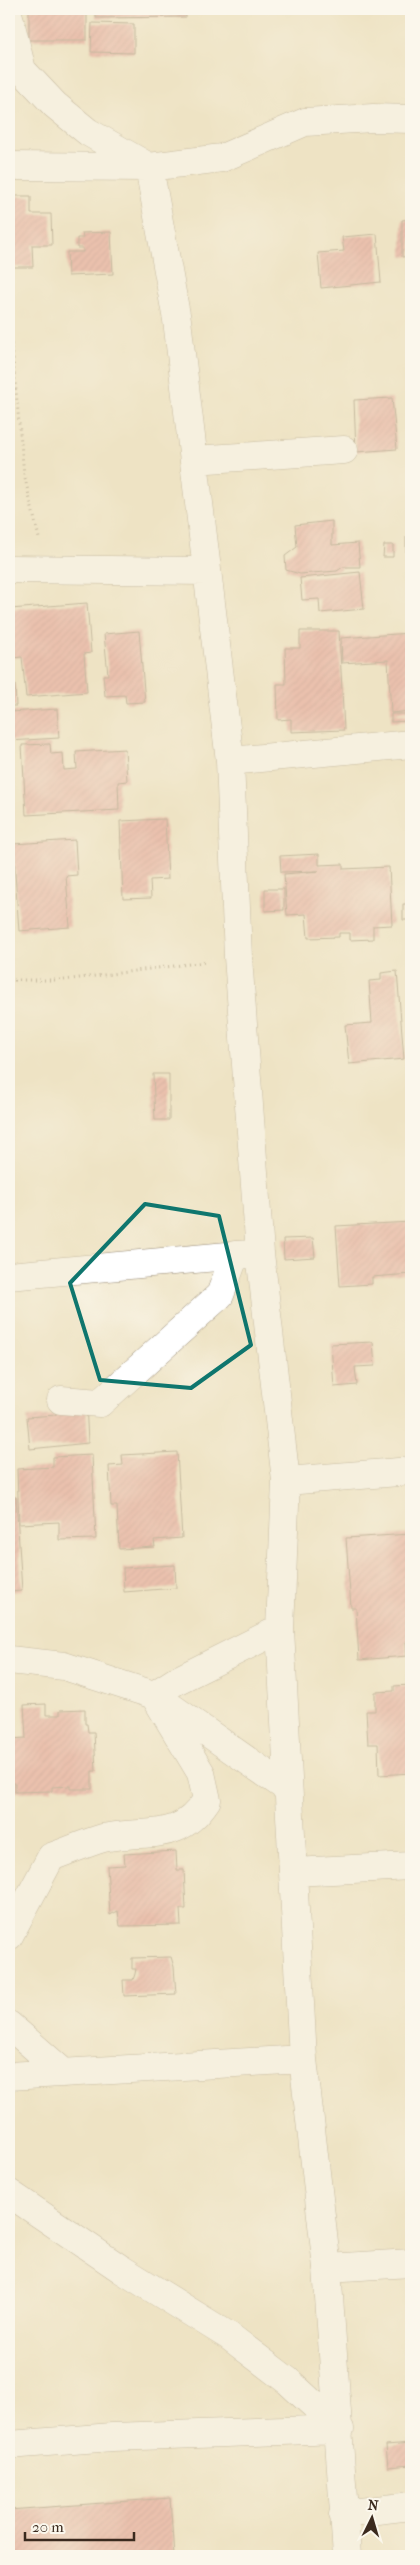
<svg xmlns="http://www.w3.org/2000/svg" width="420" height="2565" font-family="'IM FELL French Canon',serif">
<defs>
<pattern id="building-hatch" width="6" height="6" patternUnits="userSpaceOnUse" patternTransform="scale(1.25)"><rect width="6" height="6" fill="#e69692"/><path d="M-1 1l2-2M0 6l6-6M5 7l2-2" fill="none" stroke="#bc7b77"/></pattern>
</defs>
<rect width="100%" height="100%" fill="#fbf7ec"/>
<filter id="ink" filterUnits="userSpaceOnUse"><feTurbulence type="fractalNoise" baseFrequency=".02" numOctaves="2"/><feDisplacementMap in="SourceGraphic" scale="10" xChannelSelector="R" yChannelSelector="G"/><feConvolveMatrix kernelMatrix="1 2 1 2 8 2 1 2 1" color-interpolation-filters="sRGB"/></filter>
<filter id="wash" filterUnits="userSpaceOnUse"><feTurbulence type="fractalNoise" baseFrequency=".0096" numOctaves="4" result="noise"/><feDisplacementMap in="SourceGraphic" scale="20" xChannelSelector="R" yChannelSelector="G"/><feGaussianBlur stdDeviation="1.12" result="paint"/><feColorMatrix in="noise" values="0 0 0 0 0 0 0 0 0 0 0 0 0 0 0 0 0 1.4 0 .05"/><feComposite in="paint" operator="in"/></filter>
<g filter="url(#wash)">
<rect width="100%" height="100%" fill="#eee3c4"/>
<g id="blocks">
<path fill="url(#building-hatch)" d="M29 9H87V40H29Z
M96 9H186V17L96 18Z
M92 23 134 24V53L91 52Z
M9 196H31V214H51L52 245H32L33 267H9Z
M411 219V256L402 257V220Z
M111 232 113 274 68 276 67 252H83V248H77V238H83L82 233Z
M377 234 381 282 321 288 318 253 344 251 342 237Z
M392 398 397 449 356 452 354 400Z
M332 521V545L358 543 360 567H343L337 571 300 574 286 570 285 556 297 547 295 525Z
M406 537H411V553H406Z
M384 545H393V557H383Z
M360 572 364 609 320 613 319 599 302 600 300 578Z
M87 603 91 653 84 654 87 692 26 697 22 657 13 658 10 609Z
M139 631 145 702 126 703 125 695 105 696 103 675H108L104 634Z
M300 631H339L344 730 291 732V719L278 720 277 684H286L285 648H300Z
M410 633 411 711 391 713 388 660 342 663 341 638Z
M9 684H15L16 706H9Z
M57 709 59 738 9 741V712Z
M391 714H407V721L391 722Z
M50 744 51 754 63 753 64 770 77 769 76 752 125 749 127 781 118 782 119 810 26 815 22 745Z
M9 795H12L13 822H9Z
M165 819 168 879 150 880 151 898 123 899 120 821Z
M75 840 77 875 66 876 70 927 19 931 13 844Z
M319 854V865L343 864V869L389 867 392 925 373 926V939L350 940V933H339V937L308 938 306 914 287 915 284 874 319 871 281 872 280 856Z
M265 889H284V910L265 911Z
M403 904H411V920H403Z
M397 971 404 1059 349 1064 345 1025 372 1023 369 981 381 980V973Z
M153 1074H169V1120H155Z
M411 1222V1274L372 1277V1284L340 1286 336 1226Z
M313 1238 315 1257 284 1259 283 1239Z
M373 1342 375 1366 355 1367 357 1385 334 1387 331 1344Z
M86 1402 88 1443 30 1449 27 1417 56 1415 55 1405Z
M177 1452 182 1538 154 1540 155 1547 119 1549 117 1506H111L109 1466 123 1465 122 1455Z
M92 1455 96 1539 59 1540V1522L19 1524 17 1469 53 1467V1457Z
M9 1497H16L22 1591 9 1592Z
M411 1534V1641L406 1642 407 1656 359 1660 356 1608H351L346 1538Z
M175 1565 176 1588 124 1592 123 1568Z
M410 1685 411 1773 379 1775 378 1744H368L366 1711H375V1692L394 1691V1686Z
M46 1704V1715H60V1710L85 1709V1724H87L88 1732H94L96 1771H92V1789H70V1786L52 1787V1791L15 1792V1783H12L10 1739 26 1738 24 1705Z
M176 1851 177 1870H184L186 1909H180L181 1925 120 1926 118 1911 110 1915 107 1866 125 1865 124 1854Z
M171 1957 174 1967 176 1994 124 1996 123 1980H133L135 1974 136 1969H132V1958Z
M411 2443V2465L388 2467 386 2445Z
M170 2498 174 2556H9V2510Z"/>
</g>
</g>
<g filter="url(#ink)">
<use href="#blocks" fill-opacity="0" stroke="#948671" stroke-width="1"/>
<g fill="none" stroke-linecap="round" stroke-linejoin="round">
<defs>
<path id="minor" d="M9 17 22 70 55 105 88 132 149 167 177 320 230 761 238 957 260 1253 286 1481 280 1629 303 2059 327 2268 347 2556
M9 166 149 167 222 158 305 122 373 118 411 119
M194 460 344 450
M9 569 207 571
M230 761 411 744
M9 1276 260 1253
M61 1400 100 1403 220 1295 235 1255
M286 1481 411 1471
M9 1660 64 1666 154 1695 288 1789
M294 1872 411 1866
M9 1936 51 1857C68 1851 86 1843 103 1838 148 1828 177 1845 207 1800L201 1773 154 1695 176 1681 280 1629
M9 2025 64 2073
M9 2076 303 2059
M9 2193 121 2269 229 2336 288 2381 340 2429
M327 2268 411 2263
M9 2445 112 2437 340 2429
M343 2514 411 2506"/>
</defs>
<use href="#minor" stroke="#948671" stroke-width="29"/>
<path stroke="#948671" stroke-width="3" stroke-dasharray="1 4" stroke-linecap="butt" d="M9 319 24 474 39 538
M9 980H64L205 962"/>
<use href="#minor" stroke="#fff" stroke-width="28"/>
</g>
</g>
<path d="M0 0H420V2565H0ZM145 1204 219 1216 251 1345 191 1388 100 1380 70 1283Z" fill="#eee3c4" fill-opacity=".55" fill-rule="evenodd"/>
<path fill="none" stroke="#0f766e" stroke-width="4" stroke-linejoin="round" d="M145 1204 219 1216 251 1345 191 1388 100 1380 70 1283Z"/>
<rect width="420" height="2565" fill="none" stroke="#fbf7ec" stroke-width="30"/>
<g transform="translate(372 2518) rotate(5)" stroke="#fbf7ec" stroke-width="4" paint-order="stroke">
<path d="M0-4L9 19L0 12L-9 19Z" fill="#3b2a1e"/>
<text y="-8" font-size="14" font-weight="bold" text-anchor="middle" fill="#3b2a1e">N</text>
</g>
<path d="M25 2532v8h109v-8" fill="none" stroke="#3b2a1e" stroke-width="2.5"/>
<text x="32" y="2532" font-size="15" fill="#3b2a1e" stroke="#fbf7ec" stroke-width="4" paint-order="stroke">20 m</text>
</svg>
